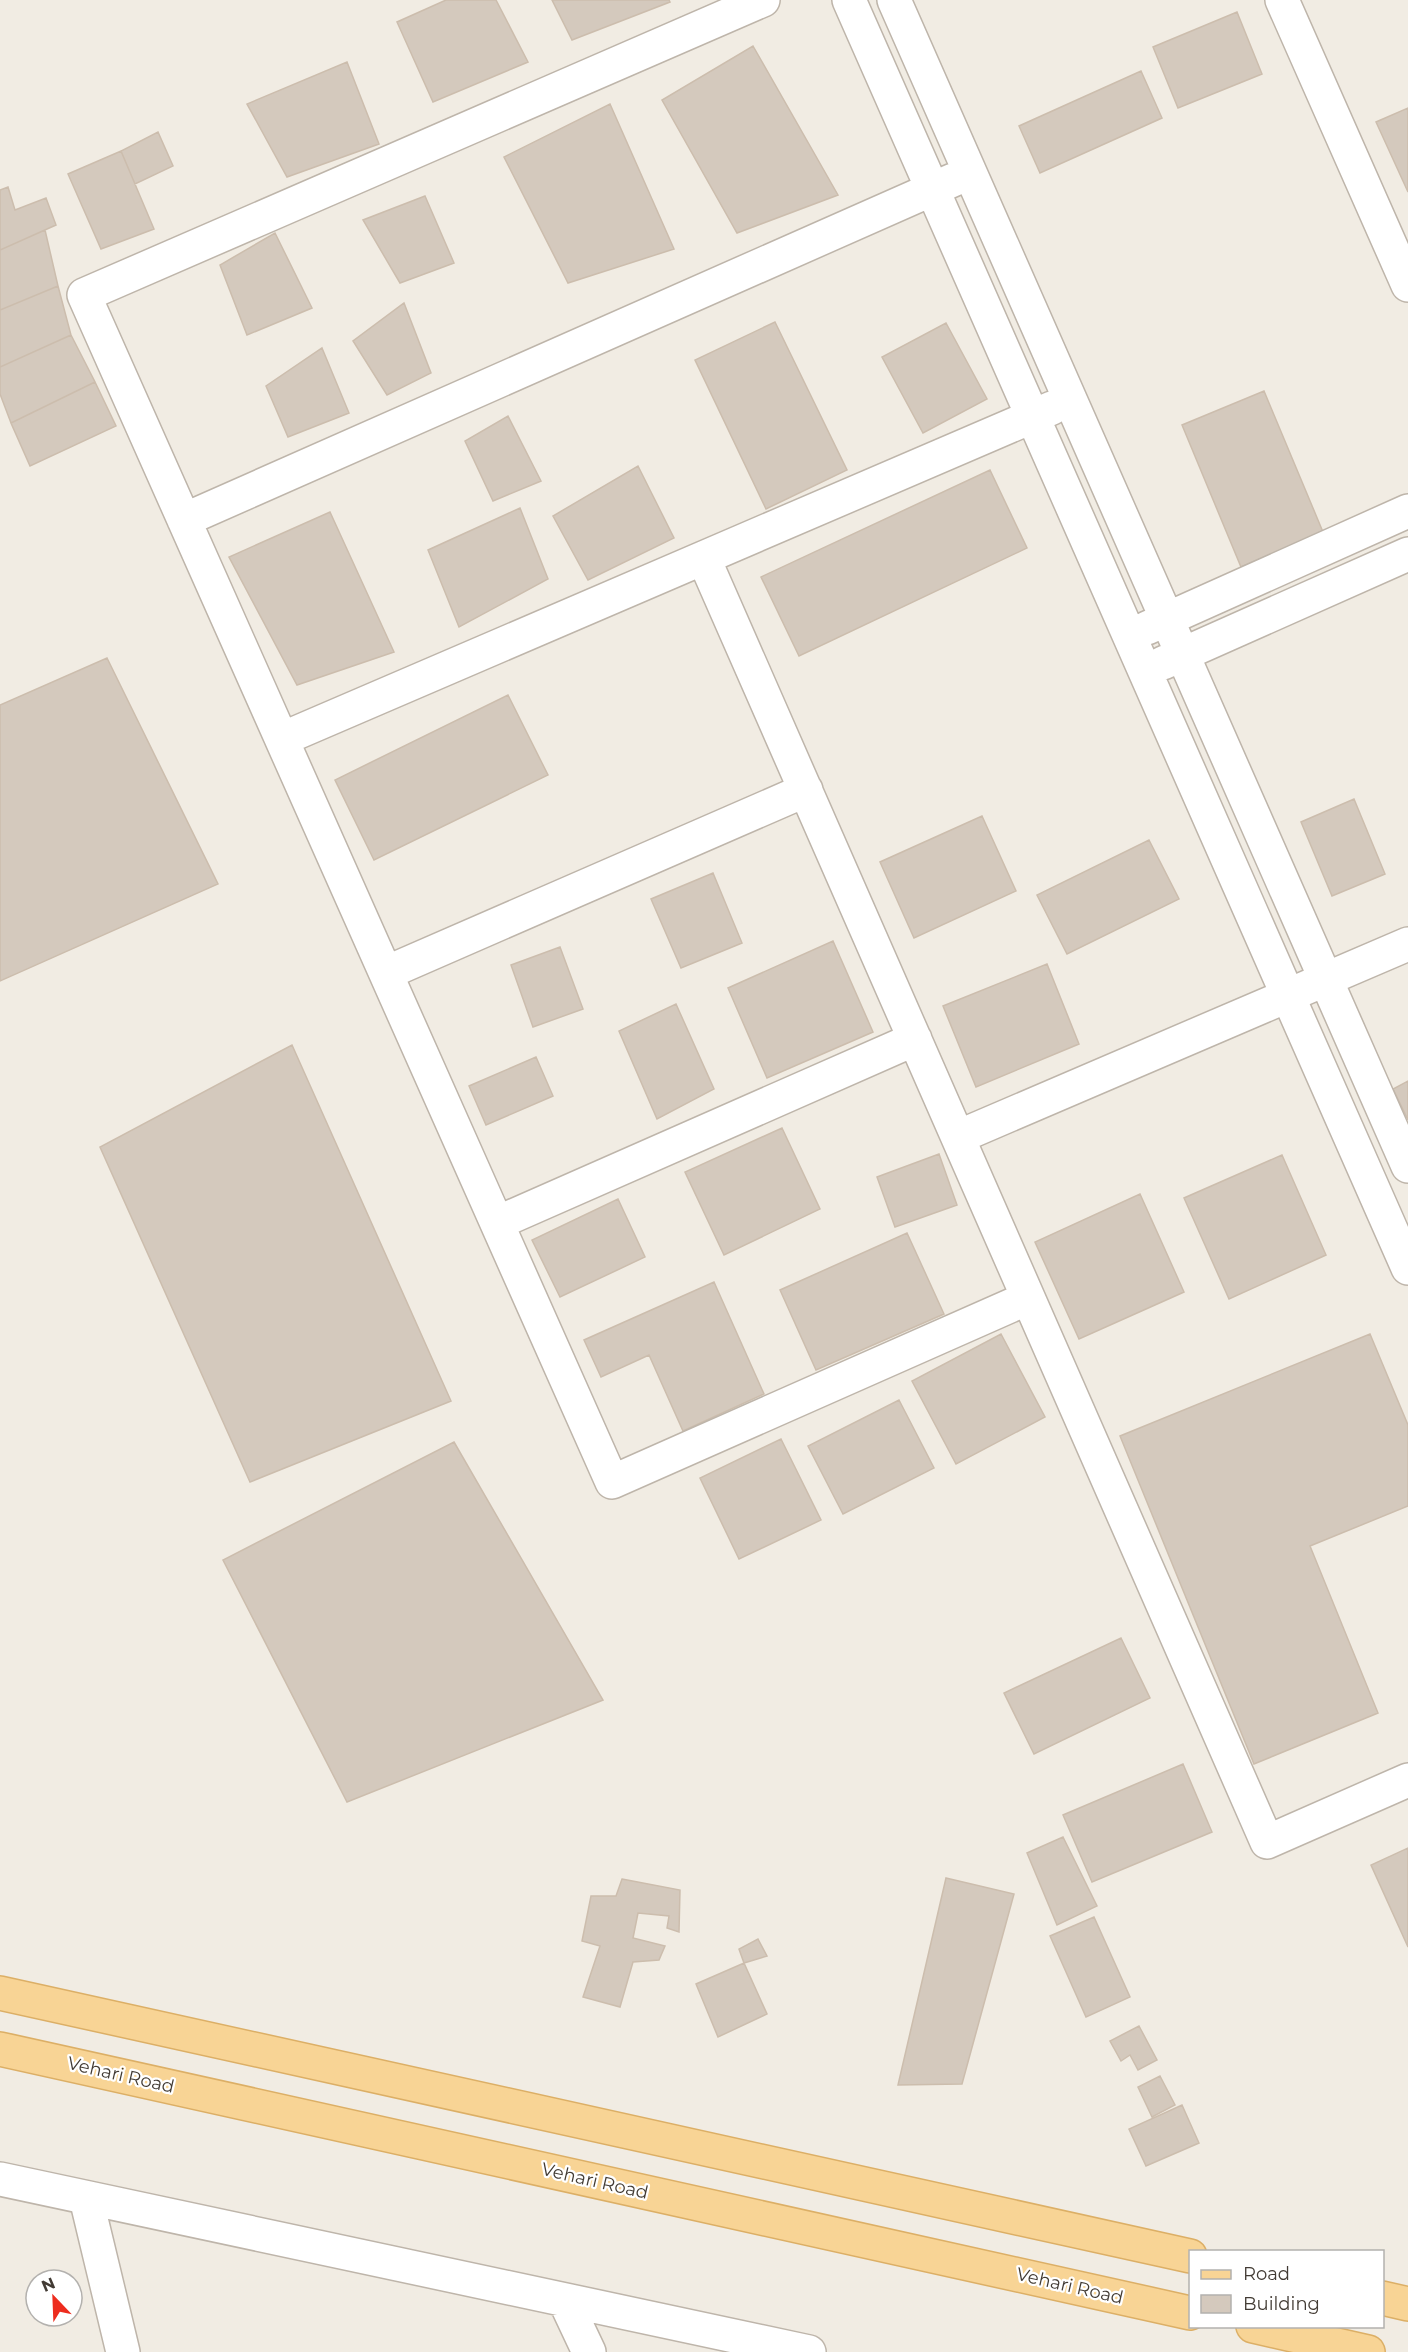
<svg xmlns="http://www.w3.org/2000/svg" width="1408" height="2352" font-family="Montserrat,sans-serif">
<rect width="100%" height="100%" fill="#f1ece3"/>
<path fill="#d4c9bd" stroke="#ccbdad" stroke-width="1.5" d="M446 0H496L528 62 433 102 397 22Z
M552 0H669L670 2 572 40Z
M1237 12 1262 74 1178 108 1153 47Z
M753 46 838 195 737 233 662 100Z
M347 62 379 144 287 177 247 104Z
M1141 71 1162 118 1040 173 1019 126Z
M610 104 674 249 568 283 504 157Z
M1408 108V192L1376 122Z
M158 132 173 166 135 184 121 151Z
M121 151 154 229 101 249 68 174Z
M8 187 15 210 46 198 56 225 0 250V190Z
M425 196 454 263 400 283 363 220Z
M45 230 58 286 0 310V250Z
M275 233 312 308 247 335 220 265Z
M58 286 71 335 0 367V310Z
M404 303 431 373 387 395 353 341Z
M775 322 847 470 766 509 695 360Z
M946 323 987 399 923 433 882 357Z
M71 335 95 382 11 423 0 394V367Z
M322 348 349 413 288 437 266 386Z
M95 382 116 426 30 466 11 423Z
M1264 391 1323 532 1241 567 1182 425Z
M508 416 541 481 493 501 465 441Z
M638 466 674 538 588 580 553 516Z
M990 470 1027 548 799 656 761 577Z
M520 508 548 579 459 627 428 550Z
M330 512 394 652 297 685 229 557Z
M107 658 218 884 0 981V705Z
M508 695 548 775 374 860 335 780Z
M1354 799 1385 874 1332 896 1301 822Z
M982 816 1016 891 914 938 880 862Z
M1149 840 1179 899 1067 954 1037 895Z
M713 873 742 943 681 968 651 899Z
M833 941 873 1032 767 1078 728 988Z
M560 947 583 1009 533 1027 511 965Z
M1047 964 1079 1044 976 1087 943 1006Z
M676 1004 714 1089 657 1119 619 1031Z
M292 1045 451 1401 250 1482 100 1147Z
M536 1057 553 1096 486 1125 469 1086Z
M1408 1081V1120L1393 1089Z
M782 1128 820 1209 724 1255 685 1172Z
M939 1154 957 1205 895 1227 877 1177Z
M1282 1155 1326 1255 1229 1299 1184 1198Z
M1140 1194 1184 1292 1079 1339 1035 1242Z
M618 1199 645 1257 560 1297 532 1240Z
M907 1233 944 1314 816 1370 780 1290Z
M714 1282 764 1394 683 1431 649 1355 601 1377 584 1340Z
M1001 1334 1045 1417 956 1464 912 1381Z
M1370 1334 1408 1425V1506L1310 1546 1378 1713 1254 1764 1120 1436Z
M899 1400 934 1468 843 1514 808 1446Z
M781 1439 821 1520 739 1559 700 1478Z
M454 1442 603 1700 347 1802 223 1560Z
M1121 1638 1150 1698 1034 1754 1004 1693Z
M1183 1764 1212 1832 1092 1882 1063 1815Z
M1063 1837 1097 1906 1057 1925 1027 1853Z
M1408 1848V1947L1371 1865Z
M946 1878 1014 1894 962 2084 898 2085Z
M622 1879 680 1890 679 1932 667 1928 669 1916 638 1913 633 1938 665 1946 659 1960 633 1962 620 2007 583 1997 600 1946 582 1941 591 1896H616Z
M1094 1917 1130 1997 1086 2017 1050 1936Z
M758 1939 767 1956 744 1963 739 1949Z
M744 1963 767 2014 718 2037 696 1984Z
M1139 2026 1157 2060 1138 2070 1130 2055 1121 2061 1110 2041Z
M1160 2076 1175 2105 1152 2117 1138 2087Z
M1182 2105 1199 2143 1146 2166 1129 2129Z"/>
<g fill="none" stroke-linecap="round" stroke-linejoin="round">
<defs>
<path id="minor" d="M763 0 84 295 612 1482 1028 1298
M849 0 1408 1268
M894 0 1408 1166
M1282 0 1408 285
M184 520 953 180
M704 559 1267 1842 1408 1780
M1147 628 1408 511
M1163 663 1408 554
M282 739 1052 408
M386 973 806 790
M958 1137 1408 944
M497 1223 915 1039
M0 2179 809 2352
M86 2198 123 2352
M565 2301 589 2352"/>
<path id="primary" d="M0 1993 1190 2256
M0 2049 1190 2313
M1382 2298 1408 2304
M1253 2326 1368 2352"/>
</defs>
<use href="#minor" stroke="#beb5aa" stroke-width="36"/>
<use href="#primary" stroke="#dcaf66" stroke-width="36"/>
<use href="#minor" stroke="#fff" stroke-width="33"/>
<use href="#primary" stroke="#f8d495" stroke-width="33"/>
</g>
<g text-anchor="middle" stroke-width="4.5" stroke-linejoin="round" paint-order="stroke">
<g font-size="18" fill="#423b34" stroke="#fff">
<text transform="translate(121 2075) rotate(13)" y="6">Vehari Road</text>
<text transform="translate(595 2181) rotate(13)" y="6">Vehari Road</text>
<text transform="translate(1070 2286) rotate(13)" y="6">Vehari Road</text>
</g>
</g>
<rect x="1189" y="2250" width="195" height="78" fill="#ffffff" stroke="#b3b1ae" stroke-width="1.5"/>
<rect x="1201" y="2270" width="30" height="9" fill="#f8d495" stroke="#b3b1ae" stroke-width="1.5"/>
<text x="1243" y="2280" font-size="18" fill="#423b34">Road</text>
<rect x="1201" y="2295" width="30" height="18" fill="#d4c9bd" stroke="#b3b1ae" stroke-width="1.5"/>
<text x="1243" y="2310" font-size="18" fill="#423b34">Building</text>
<g transform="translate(54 2298) rotate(337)"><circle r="28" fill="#ffffff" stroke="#b3b1ae" stroke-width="1.5"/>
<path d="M0-4.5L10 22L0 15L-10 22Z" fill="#ed2c1e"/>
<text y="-9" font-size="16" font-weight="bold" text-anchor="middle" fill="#423b34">N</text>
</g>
</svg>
